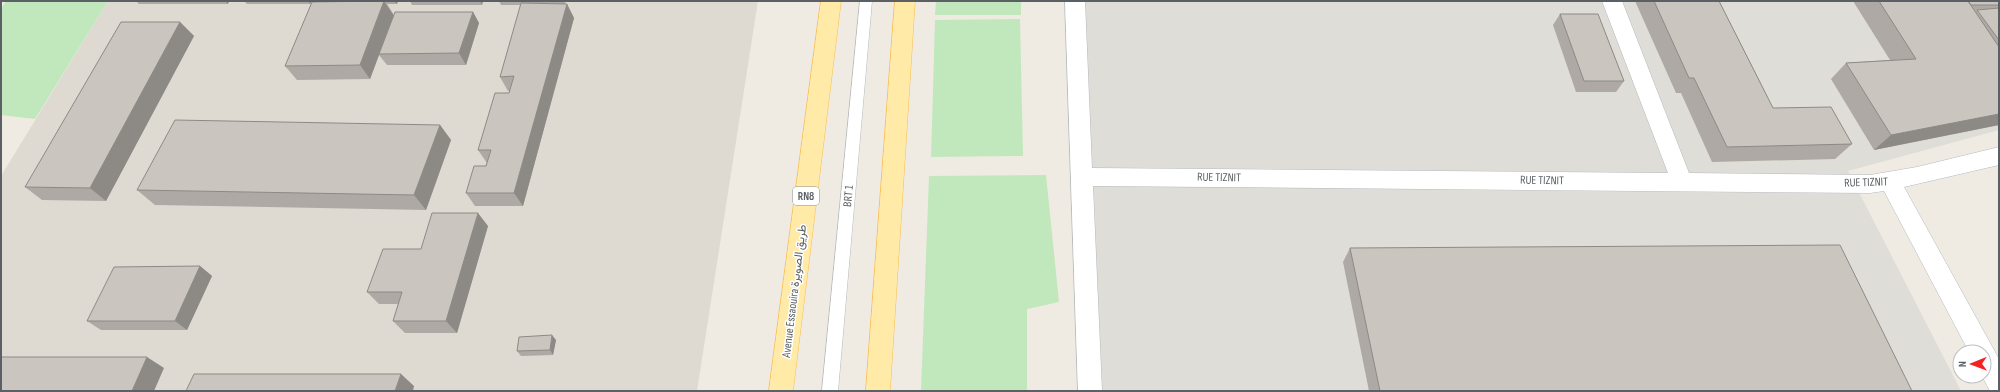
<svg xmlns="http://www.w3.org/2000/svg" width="2000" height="392" font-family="'Sofia Sans Condensed',Vazirmatn,sans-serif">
<rect width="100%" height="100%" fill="#efebe2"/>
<path fill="#dfddd7" d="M1083 1H1999V130L1848 171 1961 391H1101Z"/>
<path fill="#dedad1" d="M108 1H758L697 391H1V176Z"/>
<path fill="#c0e8bc" d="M6 1H108L35 119 1 115V9Z
M936 1H1021V15H935Z
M1020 19 1023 156 931 157 935 20Z
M1046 175 1059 302 1027 309V391H921L929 176Z"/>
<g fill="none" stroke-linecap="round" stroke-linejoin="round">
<defs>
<path id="lane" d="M860 1H872L838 391H822Z"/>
<path id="street" d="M1065 1H1085L1092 168 1668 173 1602 1H1622L1689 173 1870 175 1917 167 1999 147V165L1904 187 1999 359V391H1990L1982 376H1984V352H1969L1884 191 1870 193 1093 186 1102 391H1078Z"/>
<path id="primary" d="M821 1H841L793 391H769Z
M895 1H915L890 391H866Z"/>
</defs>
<use href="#lane" stroke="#b5b9be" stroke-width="1"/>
<use href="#street" stroke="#b5b9be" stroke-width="1"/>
<use href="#primary" stroke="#fcbd4e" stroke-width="1"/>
<use href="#lane" fill="#fff" fill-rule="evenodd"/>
<use href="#street" fill="#fff" fill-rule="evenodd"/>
<use href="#primary" fill="#ffeaa7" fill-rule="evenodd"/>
</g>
<path fill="#aea9a4" d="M136 1H229L228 4H139Z
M244 1H312L310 4H247Z
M328 1H398L397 4H387L394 15 473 12 479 23 466 65H387L379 55 370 79 297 80 285 66 329 2Z
M410 1H483L482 5H412Z
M499 1H566L565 4H567L574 18 523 206H475L466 193 486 166 487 163 478 150 509 93V91H508L500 77 521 5H501Z
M1635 1H1719L1773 108 1852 144 1835 159 1712 162 1681 93H1676Z
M1853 1H1999V125L1874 150 1831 79 1846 63 1890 60Z
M1560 14 1624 81 1616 92H1576L1553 25Z
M180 22 194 36 106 201 42 200 25 187Z
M440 125 451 140 426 210 155 205 137 190Z
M488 226 457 333H405L393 321 398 304H379L367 292 421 249Z
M1350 248 1912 391H1369L1343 262Z
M200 266 212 276 187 330H101L87 321Z
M556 340 553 355 521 356 517 351Z"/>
<path fill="#8d8a86" d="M225 1H229L228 4Z
M308 1H312L310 4Z
M384 1 394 16 379 54V55L370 79 360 65Z
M394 1H398L397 4Z
M480 1H483L482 5Z
M567 4 574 18 523 206 514 193Z
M473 12 479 23 466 65 459 53Z
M180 22 194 36 106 201 90 188Z
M1999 114V125L1874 150 1891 135Z
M440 125 451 140 426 210 414 195Z
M478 213 488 226 457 333 446 321Z
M200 266 212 276 187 330 175 321Z
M552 335 556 340 553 355 550 350Z
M147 357 164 368 154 391H132Z
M401 374 414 386 413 391H395Z"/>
<path fill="#cac5bf" stroke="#8d8a86" d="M384 1 360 65 285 66 312 2Z
M1654 1H1719L1773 108 1831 107 1852 144 1727 147 1694 78H1689Z
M1879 1H1968L1999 47V114L1891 135 1846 63 1916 59Z
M1968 1H1999V5H1971Z
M521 3 567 4 514 193H466L474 166H486L491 150H478L495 93H509L514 76 500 77Z
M1999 8V40L1977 10Z
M395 12H473L459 53 379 54Z
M1560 14H1598L1624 81H1584Z
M121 22H180L90 188 25 187Z
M175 120 440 125 414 195 137 190Z
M432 213H478L446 321H393L402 292H367L383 249H421Z
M1840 245 1912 391H1380L1350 248Z
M200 266 175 321H87L114 267Z
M552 335 550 350 517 351 519 337Z
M1 357H147L132 391H1Z
M194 374H401L395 391H186Z"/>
<g text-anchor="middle" stroke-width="3" stroke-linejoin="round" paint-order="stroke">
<rect fill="#fff" stroke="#8c9092" stroke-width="1" x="793" y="187" width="26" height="18" rx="3"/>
<g font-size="11" font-weight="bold" fill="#5a6064">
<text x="806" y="200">RN8</text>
</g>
<g font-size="12" fill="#5a6064" stroke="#fff">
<text transform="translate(1219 177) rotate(1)" y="4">RUE TIZNIT</text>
<text transform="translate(1542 180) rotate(1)" y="4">RUE TIZNIT</text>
<text transform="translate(1866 182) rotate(-2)" y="4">RUE TIZNIT</text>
<text transform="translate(848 196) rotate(-85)" y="4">BRT 1</text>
<text transform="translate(794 291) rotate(-83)" y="4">Avenue Essaouira طريق الصويرة</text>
</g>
</g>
<rect width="2000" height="392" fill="none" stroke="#5a6064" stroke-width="4"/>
<g transform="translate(1972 364) rotate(269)"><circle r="19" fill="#ffffff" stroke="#bdbfc1"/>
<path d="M0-3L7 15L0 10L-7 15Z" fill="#f62121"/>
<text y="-6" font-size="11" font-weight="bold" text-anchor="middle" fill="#5a6064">N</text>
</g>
</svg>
